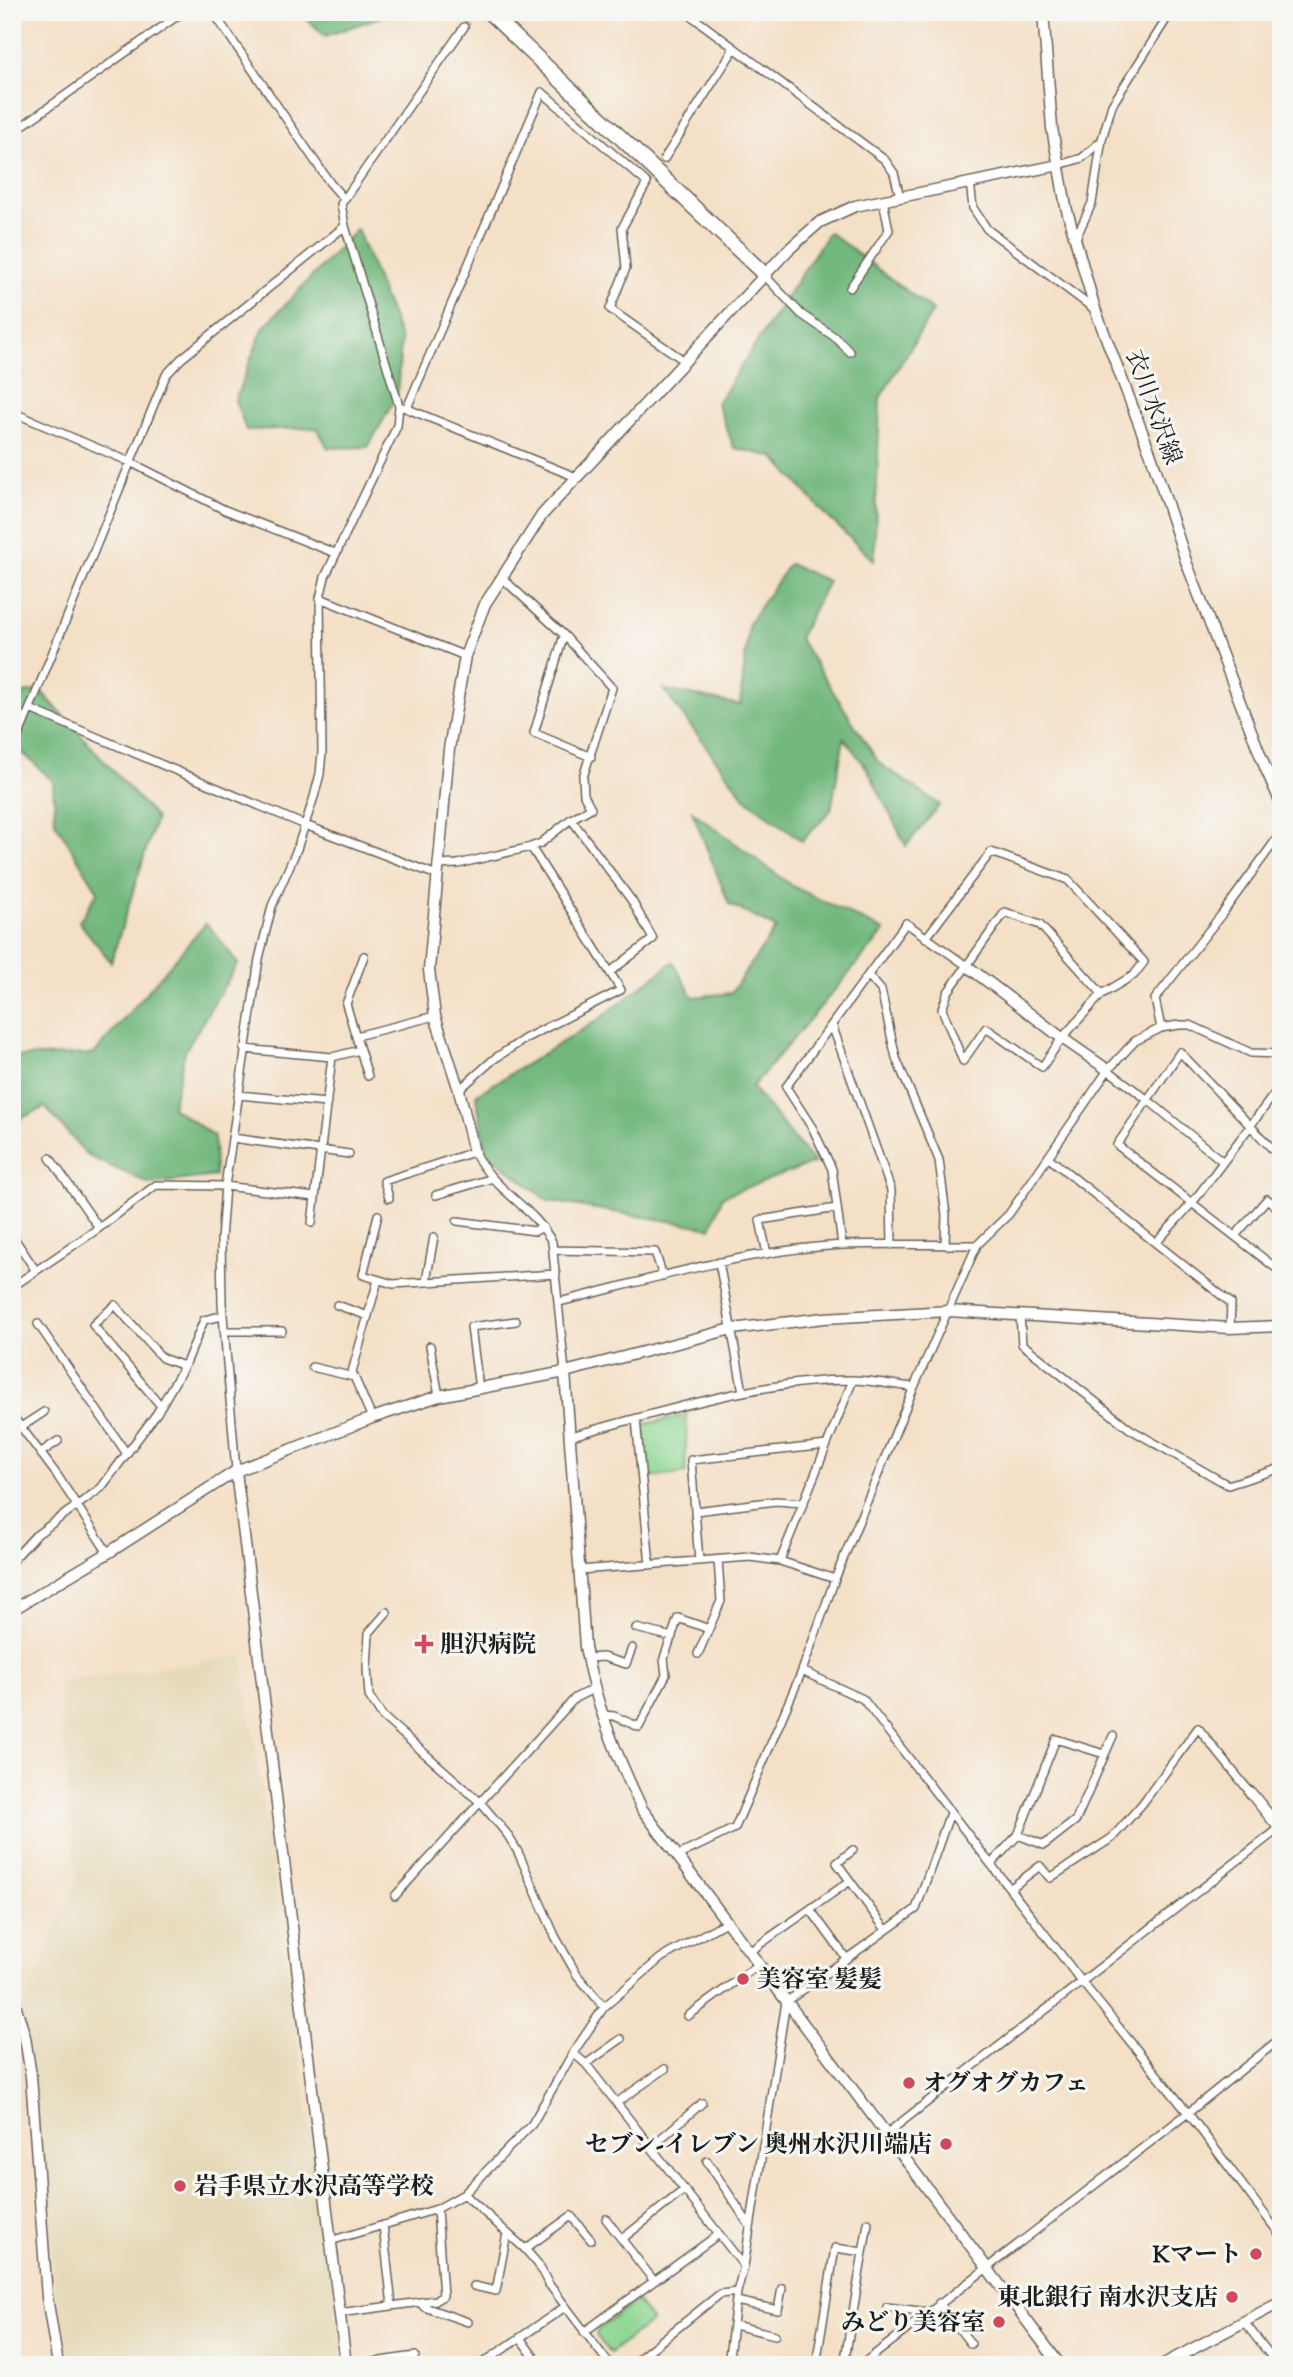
<svg xmlns="http://www.w3.org/2000/svg" width="1293" height="2377" font-family="'Sorts Mill Goudy','Noto Serif JP',serif">
<rect width="100%" height="100%" fill="#f6f6f2"/>
<filter id="ink" filterUnits="userSpaceOnUse"><feTurbulence type="fractalNoise" baseFrequency=".0143" numOctaves="2"/><feDisplacementMap in="SourceGraphic" scale="14" xChannelSelector="R" yChannelSelector="G"/><feConvolveMatrix kernelMatrix="1 2 1 2 8 2 1 2 1" color-interpolation-filters="sRGB"/></filter>
<filter id="wash" filterUnits="userSpaceOnUse"><feTurbulence type="fractalNoise" baseFrequency=".00686" numOctaves="4" result="noise"/><feDisplacementMap in="SourceGraphic" scale="28" xChannelSelector="R" yChannelSelector="G"/><feGaussianBlur stdDeviation="1.57" result="paint"/><feColorMatrix in="noise" values="0 0 0 0 0 0 0 0 0 0 0 0 0 0 0 0 0 1.4 0 .05"/><feComposite in="paint" operator="in"/></filter>
<g filter="url(#wash)">
<rect width="100%" height="100%" fill="#f4e0c6"/>
<path fill="#e6daba" d="M242 1656 343 2365H63L23 2009 77 1878 58 1683Z"/>
<path fill="#8ed793" stroke="#557a58" stroke-width="2" d="M687 1415 685 1473 648 1478 643 1427 646 1424Z
M637 2301 652 2321 610 2353 596 2335 598 2329Z"/>
<path fill="#72b87d" stroke="#476a4c" stroke-width="2" d="M307 12H395L325 36 304 16Z
M357 229 401 340 397 396 368 447 328 448 317 428 246 430 235 400 263 328Z
M829 232 933 311 880 398 874 561 827 516 774 457 734 448 717 403Z
M789 564 828 581 799 638 879 763 940 805 906 846 868 770 844 738 831 810 802 841 745 798 663 689 740 705 749 623Z
M40 690 156 818 111 962 79 922 98 891 55 822 53 781 22 752 12 759V695Z
M692 811 792 886 885 931 752 1087 814 1163 723 1196 711 1228 548 1201 486 1152 476 1095 598 1020 673 962 693 997 731 993 776 928 729 904Z
M206 923 238 963 185 1051 172 1107 214 1136 215 1176 150 1184 88 1156 45 1107 12 1123V1057L94 1054Z"/>
</g>
<g filter="url(#ink)">
<g fill="none" stroke-linecap="round" stroke-linejoin="round">
<path stroke="#c9b9a4" stroke-width="7" stroke-dasharray="7 3.5" stroke-linecap="butt" d="M464 27 475 12"/>
<defs>
<path id="street" d="M213 12 330 183 344 199
M686 12 885 160 894 173 900 197
M12 133 183 12
M664 159 732 52V46
M1059 165 1082 158 1100 142
M970 182 973 208 987 229 1094 309
M1075 240 1092 203 1102 139 1112 105 1171 12
M765 276 801 314 836 338 850 352
M850 288 889 230 883 200
M403 407 576 477
M407 408 542 92 647 183 622 228 626 268 610 309 686 362
M12 412 130 462 225 510 335 553
M320 598 465 656
M564 635 534 733 591 757
M30 709 305 825 437 875
M12 752 166 375 181 359 345 226
M571 819 632 901 653 939 610 972
M437 865 458 864 531 847 541 843 571 819 591 808 584 795 583 777 612 688 564 635 501 577
M926 938 991 852 1068 880 1144 962 1134 975 1102 994 1062 1038 1042 1067 986 1028 963 1061 942 1009 948 992 1005 912 1040 925 1102 994
M364 956 346 1004 368 1076
M868 975 881 990 896 1058 939 1160 946 1215 945 1245
M832 1025 891 1190 892 1245
M1161 1028 1155 999 1222 914 1281 833
M356 1036 435 1016
M244 1049 332 1057
M1108 1070 1148 1100 1222 1161
M459 1090 494 1059 526 1038 621 990 531 847
M238 1095 327 1103
M232 1138 349 1154
M50 1158 99 1228
M1049 1158 1231 1303 1230 1328
M1281 1158 1180 1052 1117 1145 1281 1272
M436 1195 490 1179
M389 1198 384 1181 474 1152C495 1192 532 1205 552 1242L565 1372
M378 1215 363 1275 393 1284 556 1274
M457 1221 535 1231 543 1227
M312 1223 332 1057 360 1050
M1235 1236 1267 1199 1281 1210
M14 1238 36 1271
M1156 1243 1193 1202 1281 1085
M842 1245 832 1169 813 1129 786 1087 906 923 967 966
M553 1250 655 1252 663 1276
M767 1254 760 1220 837 1208
M719 1262 743 1392
M426 1281 434 1237
M12 1287 99 1228 156 1185 225 1186 315 1197
M559 1302C652 1279 746 1250 843 1245 887 1243 932 1245 977 1245
M337 1305 368 1316
M1020 1316 1022 1344 1130 1429 1228 1485 1281 1468
M38 1324 127 1454
M224 1331H282
M430 1346 439 1396
M312 1367 354 1377
M479 1389 471 1327 516 1321
M161 1406 93 1325 115 1305 162 1358 184 1366
M12 1415 57 1475 108 1553
M372 1418 352 1372 378 1280
M636 1419 650 1565
M21 1427 44 1412
M571 1436C659 1413 759 1380 850 1380 871 1380 893 1385 914 1387
M40 1453 58 1441
M236 1471 222 1303 221 1240 225 1186 259 959 272 906 297 849 314 797 320 774 322 752 320 598 325 577 397 426 399 406 345 226 341 204 464 27
M695 1511 776 1501 804 1503
M12 1561 35 1536 101 1488 157 1413 187 1361 204 1320 222 1316
M699 1561 691 1460 827 1445
M780 1561 853 1380
M579 1570 750 1557 780 1561 835 1579
M387 1612 369 1633 367 1668 369 1696 382 1716 480 1802 507 1834 518 1852 555 1936 577 1975 604 2007
M636 1628 672 1637
M698 1654 721 1601 718 1560
M587 1658 603 1657 626 1664 632 1648
M802 1671 863 1699 1082 1982 1188 2113 1281 2236
M603 1715 614 1716 639 1727 666 1675 664 1658 678 1618 709 1629
M1018 1835 1044 1845 1076 1820 1113 1736
M853 1850 837 1863 886 1930
M677 1856 735 1828 802 1671 835 1579 914 1387 977 1245 1009 1214 1108 1070 1135 1041 1161 1028 1179 1025H1190L1251 1053 1281 1054
M991 1864 1018 1835 1056 1739 1104 1754
M1011 1888 1040 1866 1050 1878 1112 1838 1142 1804 1198 1728 1250 1792
M395 1896 575 1698 593 1689
M810 1909 846 1958
M749 1952 850 1881
M688 2016 758 1965
M573 2053 586 2064 744 2266
M586 2064 621 2039
M616 2103 665 2069
M886 2134 1281 1827
M651 2147 702 2103
M707 2161 750 2226
M464 2194 525 2249 538 2264 548 2283 610 2365
M606 2219 654 2281
M383 2225 392 2306
M622 2239 684 2190
M330 2241 437 2209 464 2194 532 2124 573 2053 604 2007 661 1958 726 1922
M525 2249 571 2216 591 2240
M474 2286 496 2291 507 2233
M736 2301 778 2310 782 2288
M420 2302 424 2307 468 2322
M939 2303 971 2344
M887 2307 928 2312
M339 2313 436 2300 443 2296 437 2209
M1244 2322 1278 2365
M734 2325 775 2335
M584 2332 719 2234
M520 2338 540 2365
M353 2365 415 2356
M480 2365 565 2307
M631 2365 720 2294 737 2292
M728 2365 737 2292 744 2266 786 2002 916 1909 950 1813
M816 2365 835 2248 863 2252
M844 2365 868 2223
M861 2365 1188 2113 1281 2038"/>
<path id="secondary" d="M1043 12 1052 128 1066 207 1095 309 1151 455 1187 564 1265 767 1281 803
M967 966 1062 1038 1108 1070
M474 1152 459 1090 435 1016 429 970 449 749 465 656 485 604 542 515 788 250 820 222 855 206 1059 165
M565 1372 585 1647C595 1704 617 1756 642 1809L1060 2365
M236 1471 346 2365
M12 1610 108 1553 236 1471 372 1418 439 1396 565 1372 732 1329 824 1318 949 1311 1230 1328 1281 1326
M1250 1792 1281 1830
M12 1994 25 2037 31 2076 47 2297 58 2365
M1162 2365 1281 2302"/>
<path id="highway" d="M489 12 765 275"/>
</defs>
<use href="#street" stroke="#686158" stroke-width="10"/>
<use href="#secondary" stroke="#686158" stroke-width="13"/>
<use href="#highway" stroke="#686158" stroke-width="17"/>
<use href="#street" stroke="#fff" stroke-width="7"/>
<use href="#secondary" stroke="#fff" stroke-width="10"/>
<use href="#highway" stroke="#fff" stroke-width="14"/>
</g>
</g>
<g fill="#d1495b" stroke="#f6f6f2" stroke-width="2.5">
<path d="M420.5 1633.5h7v7h7v7h-7v7h-7v-7h-7v-7h7z"/>
<circle cx="743" cy="1979" r="7"/>
<circle cx="909" cy="2083" r="7"/>
<circle cx="946" cy="2144" r="7"/>
<circle cx="180" cy="2186" r="7"/>
<circle cx="1256" cy="2254" r="7"/>
<circle cx="1232" cy="2297" r="7"/>
<circle cx="999" cy="2322" r="7"/>
</g>
<g text-anchor="middle" stroke-width="6" stroke-linejoin="round" paint-order="stroke">
<g font-size="24" fill="#1c1c1c" stroke="#f6f6f2">
<text transform="translate(1154 407) rotate(70)" y="8">衣川水沢線</text>
</g>
<g font-size="24" font-weight="bold" fill="#1c1c1c" stroke="#f6f6f2" text-anchor="start">
<text x="440" y="1652">胆沢病院</text>
<text x="757" y="1987">美容室 髪髪</text>
<text x="923" y="2091">オグオグカフェ</text>
<text x="932" y="2152" text-anchor="end">セブン-イレブン 奥州水沢川端店</text>
<text x="194" y="2194">岩手県立水沢高等学校</text>
<text x="1242" y="2262" text-anchor="end">Kマート</text>
<text x="1218" y="2305" text-anchor="end">東北銀行 南水沢支店</text>
<text x="985" y="2330" text-anchor="end">みどり美容室</text>
</g>
</g>
<rect width="1293" height="2377" fill="none" stroke="#f6f6f2" stroke-width="42"/>
</svg>
